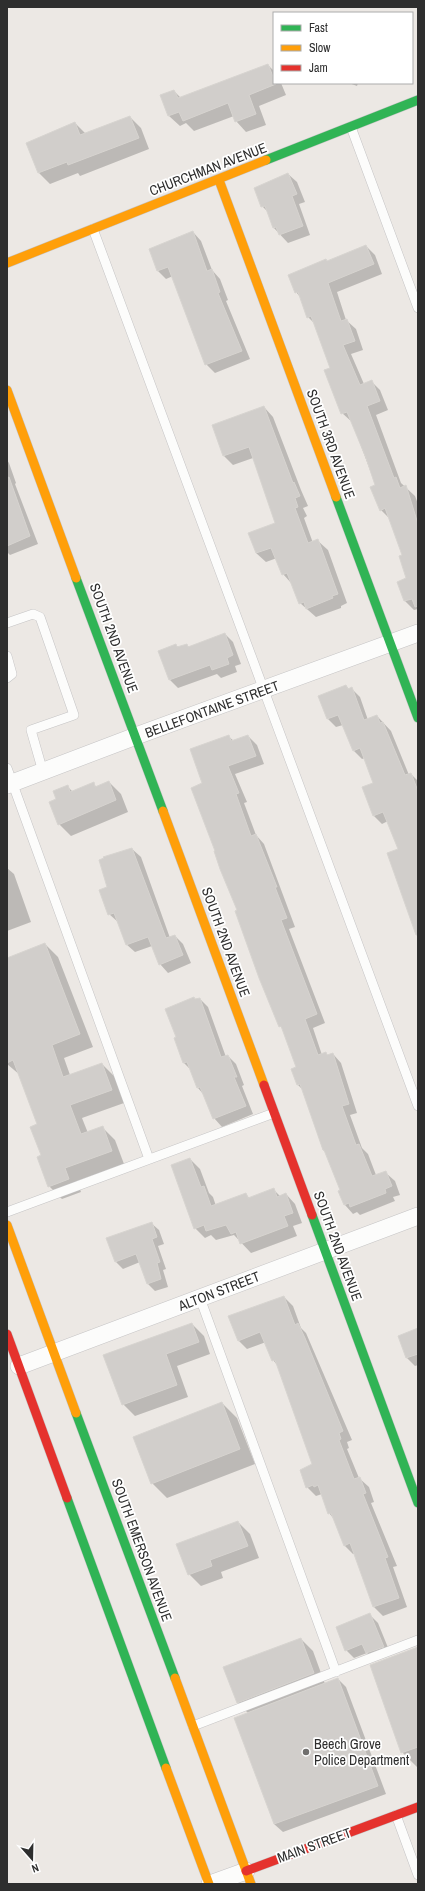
<svg xmlns="http://www.w3.org/2000/svg" width="425" height="1891" font-family="'Archivo Narrow',sans-serif">
<rect width="100%" height="100%" fill="#ece8e4"/>
<path fill="#0003" d="M268 65 274 71V83H281L286 95 259 106 266 125 246 132 236 121 234 116 194 131 186 123 180 126 169 116 174 91 181 98Z
M349 83H358L357 86Z
M130 117 141 128 149 149 80 176 78 173 50 184 39 173 27 144 75 123 86 134Z
M288 174 297 182 305 202 299 204 310 235 288 243 273 227 268 212 262 206Z
M193 232 201 241 212 270 220 279 228 300 226 301 250 359 215 373 206 364 173 276 166 279 158 271Z
M366 246 375 255 382 274 337 292 346 320 356 329 363 350 351 354 364 384 371 381 380 390 388 410 376 415 401 483 415 496 418 504V609L414 610 405 601 398 582 407 579 403 556 390 519 381 510 376 486 352 422 342 413 331 369 316 325 308 317 301 298 296 292 327 262Z
M264 407 273 417 301 490 308 506 303 508 307 516 304 518 313 543 318 541 328 550 347 603 341 606V608L316 617 300 603 292 584 283 574 277 558 266 562 256 553 249 533 276 524 253 458 233 465 224 456 213 426Z
M7 460 9 463 16 483 15 484 38 544 10 555 7 552Z
M225 634 233 642 241 664 235 666 237 672 221 678 217 674 178 688 170 680 159 652 176 645 179 648 187 645 189 647Z
M346 686 349 689 351 688 360 697 368 720 377 716 391 731 409 775 411 774 418 781V937L388 854 400 849 388 821 382 824 373 815 374 783 365 758 362 759 354 751 343 725 336 727 328 719 319 697Z
M248 736 257 745 264 764 235 774 247 802 244 803 256 835 264 844 295 927 289 929 325 1023 313 1028 322 1055 326 1053 328 1056 333 1054 341 1063 357 1113 350 1115 362 1148 368 1154 376 1175 386 1173 395 1181 400 1195 393 1197 395 1201 360 1215 357 1212 353 1214 345 1205 339 1191H341L326 1152 323 1150 303 1090 298 1085 297 1067 284 1030 280 1026 216 851 203 784 229 737 234 741Z
M109 782 121 794 128 812 71 836 59 824 58 799 67 786 73 792 93 784 97 787Z
M132 849 141 857 170 938 175 936 183 944 191 963 168 973 160 964 152 946 135 952 126 944 118 922 109 914 108 888Z
M7 868 14 874 31 922 7 931Z
M45 944 58 957 93 1047 64 1058 70 1075 102 1064 115 1077 124 1103 82 1118 88 1133 102 1127 115 1140 124 1164 77 1181 81 1192 62 1199 49 1186 38 1124 20 1075 7 1064V959Z
M200 999 208 1007 226 1057 228 1056 236 1064 244 1085 242 1086 253 1114 222 1127 214 1118 204 1095 198 1088 191 1070 184 1063 195 1000Z
M190 1159 200 1169 209 1193 213 1197 216 1206 246 1194 250 1199 274 1190 280 1196 286 1194 295 1204 302 1223 293 1226 297 1236 251 1253 234 1235 216 1240 211 1235 205 1238 195 1228Z
M151 1223 159 1230 164 1244 158 1246 166 1269 163 1270 168 1287 155 1291 148 1284 140 1262 123 1269 116 1262Z
M284 1297 293 1306 301 1328 306 1333 352 1440 347 1442 349 1448 347 1449 359 1478 369 1487 374 1502 371 1503 397 1566 393 1567 407 1607 383 1616 374 1607 355 1554H353L344 1545 334 1519 329 1513 322 1494 316 1496 307 1487 314 1464 278 1366 273 1360 266 1342 247 1349 238 1340Z
M192 1324 204 1336 210 1354 177 1366 188 1397 135 1416 123 1404 104 1355Z
M418 1329V1365L415 1366 406 1357Z
M222 1403 237 1418 255 1464 167 1498 152 1483Z
M238 1522 250 1534 259 1558 221 1572 223 1578 201 1586 189 1574Z
M370 1615 378 1623 391 1655 375 1661 367 1653 354 1658 346 1650Z
M301 1639 313 1651 325 1684 338 1679 346 1687 386 1794 283 1832 274 1824 248 1713 237 1702Z
M418 1648V1767H417L402 1752Z"/>
<path fill="#d1cecb" stroke="#d7d4d0" d="M268 64 276 84 249 95 256 114 235 122 228 103 183 121 179 112 168 116 160 95 174 90 178 98Z
M130 116 139 138 68 165 67 162 38 173 26 143 75 122 80 135Z
M288 173 297 194 292 196 303 226 279 235 276 227 273 228 265 206 261 207 254 188Z
M193 231 207 271 212 269 220 292 218 293 242 351 205 365 168 267 157 271 149 249Z
M366 245 374 264 328 283 341 321 347 319 355 341 343 345 360 385 372 380 380 401 367 406 394 478 396 477 400 488 406 485 418 524V606L415 607 412 599 404 601 397 582 406 578 399 556 402 555 385 508 380 511 370 487 375 485 366 458 347 412 341 414 324 370 330 368 311 316 307 318 298 292 295 293 288 275 326 259 327 261Z
M264 406 293 483 294 482 300 496 295 498 298 507 295 508 308 543 318 539 338 594 332 596 333 598 306 609 304 602 299 604 287 573 282 575 271 548 256 553 248 533 275 523 249 447 223 456 212 425Z
M9 477 30 536 7 546V478Z
M225 633 233 655 227 658 229 664 212 670 210 665 169 680 158 651 176 644 177 647 187 644 188 647Z
M346 685 348 689 352 687 364 720 377 715 380 723 383 722 405 775 411 773 418 791V935H416L387 853 398 849 383 812 373 816 362 787 373 783 360 748 353 751 338 715 327 719 318 696Z
M229 735 231 741 248 735 256 756 228 766 239 793 236 794 251 836 256 834 277 887H275L287 918 281 920 317 1014 305 1019 318 1055 326 1052 327 1055 333 1053 349 1104 342 1106 356 1145 359 1144 372 1176 386 1171 392 1186 385 1189 386 1193 350 1207 349 1203 344 1205 338 1191 340 1190 324 1150H323L300 1084 297 1085 291 1069 296 1067 281 1026 279 1027 259 978 235 911 237 910 220 869 214 851H215L191 788 202 783 190 749Z
M109 781 116 800 58 825 49 802 56 799 53 791 68 785 70 792 94 782 95 787Z
M132 848 166 938 175 935 183 955 159 965 148 937 126 945 114 913 108 915 99 890 107 887 99 860 104 858 103 857Z
M45 943 80 1034 52 1045 63 1077 102 1063 112 1090 70 1105 81 1134 103 1126 112 1151 65 1168 69 1179 48 1187 37 1157 41 1155 30 1127 37 1124 13 1060 7 1063V958Z
M194 997 195 999 200 998 221 1057 228 1055 237 1077H234L246 1106 213 1119 200 1087 197 1088 187 1062 183 1063 174 1038 176 1037 165 1009Z
M190 1158 201 1187 204 1186 211 1206 246 1193 248 1198 274 1188 277 1197 286 1193 293 1213 284 1216 288 1226 240 1244 236 1232 231 1234 226 1225 206 1231 204 1225 194 1229 171 1165Z
M152 1222 157 1237 152 1239 160 1262 157 1263 161 1279 147 1284 136 1254 115 1262 106 1238Z
M284 1296 295 1325 298 1323 305 1338 343 1431 339 1433 341 1439 339 1440 354 1479 360 1477 366 1493 363 1494 388 1557 385 1558 399 1598 373 1607 350 1543 344 1546 331 1513 328 1514 318 1485 314 1487 313 1485 306 1488 300 1470 312 1464 275 1360 272 1361 260 1332 238 1341 228 1316Z
M192 1323 199 1342 166 1354 177 1385 122 1405 103 1355Z
M418 1328V1354L406 1358 398 1336Z
M222 1402 240 1449 151 1484 133 1437Z
M238 1521 248 1546 210 1560 212 1566 188 1575 176 1544Z
M370 1613 384 1647 366 1653 362 1644 345 1651 336 1627Z
M301 1638 314 1673 237 1703 223 1667Z
M418 1647V1747L401 1753 370 1665Z
M338 1678 378 1786 274 1824 234 1718Z"/>
<g fill="none" stroke-linecap="round" stroke-linejoin="round">
<defs>
<path id="lane" d="M351 127 418 308
M93 229 418 1106
M7 623 33 614 40 617 74 715 31 730 43 772
M7 656 12 674 7 678
M7 768 149 1159
M7 1212 274 1113
M200 1298 336 1672
M193 1726 418 1640
M396 1815 418 1875"/>
<path id="street" d="M7 785 136 736 418 633
M19 1366 418 1216
M210 1884 246 1871"/>
<path id="fast" d="M266 160 418 100
M336 497 418 718
M76 578 163 811
M312 1215 418 1503
M76 1413 175 1678
M67 1498 166 1768"/>
<path id="slow" d="M219 180 336 497
M7 263 266 160
M7 390 76 578
M163 811 264 1085
M7 1225 76 1413
M175 1678 251 1884
M166 1768 209 1884"/>
<path id="jam" d="M264 1085 312 1215
M7 1334 67 1498
M246 1871 418 1807"/>
</defs>
<use href="#lane" stroke="#c5c4c5" stroke-width="10"/>
<use href="#street" stroke="#c5c4c5" stroke-width="18"/>
<use href="#fast" stroke="#c5c4c5" stroke-width="10"/>
<use href="#slow" stroke="#c5c4c5" stroke-width="10"/>
<use href="#jam" stroke="#c5c4c5" stroke-width="10"/>
<use href="#lane" stroke="#fcfcfb" stroke-width="9"/>
<use href="#street" stroke="#fcfcfb" stroke-width="17"/>
<use href="#fast" stroke="#30b455" stroke-width="9"/>
<use href="#slow" stroke="#ff9f0a" stroke-width="9"/>
<use href="#jam" stroke="#e5322d" stroke-width="9"/>
</g>
<circle fill="#706f6e" stroke="#fff" stroke-width="1.5" cx="306" cy="1752" r="4"/>
<g text-anchor="middle" stroke-width="3.5" stroke-linejoin="round" paint-order="stroke">
<g font-size="14" fill="#2e2e2e" stroke="#fff">
<text transform="translate(208 169) rotate(-21)" y="5">CHURCHMAN AVENUE</text>
<text transform="translate(331 444) rotate(70)" y="5">SOUTH 3RD AVENUE</text>
<text transform="translate(114 638) rotate(70)" y="5">SOUTH 2ND AVENUE</text>
<text transform="translate(212 709) rotate(-20)" y="5">BELLEFONTAINE STREET</text>
<text transform="translate(226 942) rotate(70)" y="5">SOUTH 2ND AVENUE</text>
<text transform="translate(338 1246) rotate(70)" y="5">SOUTH 2ND AVENUE</text>
<text transform="translate(219 1291) rotate(-21)" y="5">ALTON STREET</text>
<text transform="translate(142 1550) rotate(70)" y="5">SOUTH EMERSON AVENUE</text>
<text transform="translate(314 1845) rotate(-20)" y="5">MAIN STREET</text>
</g>
<g font-size="14" fill="#2e2e2e" stroke="#fff" text-anchor="start">
<text x="314" y="1749">Beech Grove<tspan x="314" dy="16">Police Department</tspan></text>
</g>
</g>
<rect width="425" height="1891" fill="none" stroke="#2e2e2e" stroke-width="16"/>
<rect x="273" y="12" width="140" height="72" fill="#ffffff" stroke="#ababab"/>
<rect x="281" y="25" width="20" height="6" fill="#30b455" stroke="#ababab"/>
<text x="309" y="32" font-size="12" fill="#2e2e2e">Fast</text>
<rect x="281" y="45" width="20" height="6" fill="#ff9f0a" stroke="#ababab"/>
<text x="309" y="52" font-size="12" fill="#2e2e2e">Slow</text>
<rect x="281" y="65" width="20" height="6" fill="#e5322d" stroke="#ababab"/>
<text x="309" y="72" font-size="12" fill="#2e2e2e">Jam</text>
<g transform="translate(32 1859) rotate(160)" stroke="#ffffff" stroke-width="3" paint-order="stroke">
<path d="M0-3L7 15L0 10L-7 15Z" fill="#2e2e2e"/>
<text y="-6" font-size="11" font-weight="bold" text-anchor="middle" fill="#2e2e2e">N</text>
</g>
</svg>
